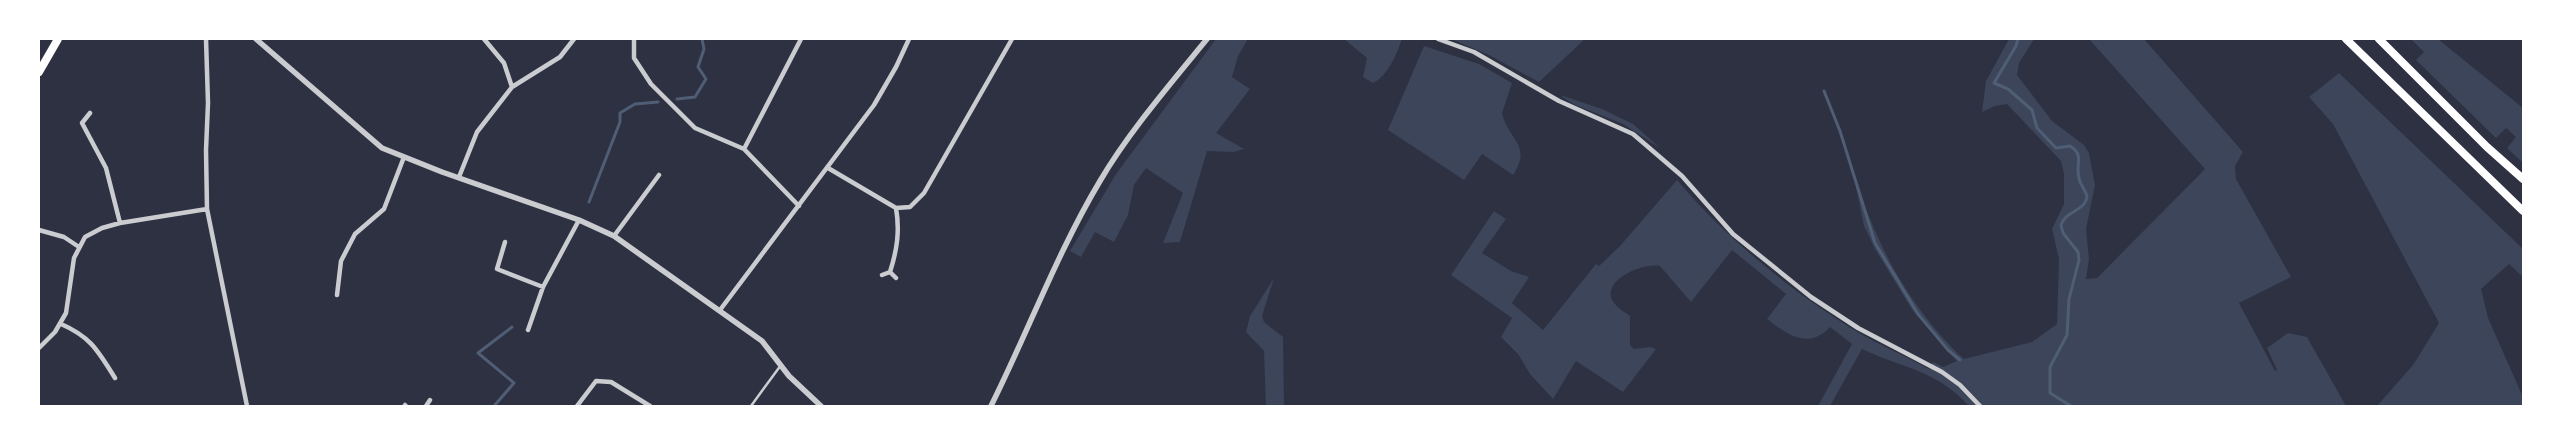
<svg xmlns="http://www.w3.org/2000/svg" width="2562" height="445" font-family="'IBM Plex Sans',sans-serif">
<rect width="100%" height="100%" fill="#2d3142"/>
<path fill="#3c4559" d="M1216 39H1248L1238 56 1232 77 1250 89 1216 133 1244 149 1234 152 1207 151 1180 242 1163 243 1183 193 1146 168 1134 185 1128 215 1114 242 1095 232 1081 257 1070 251 1116 174Z
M1344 39H1402C1397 53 1388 76 1373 83L1363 77 1367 58Z
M1451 39H1585L1539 82 1489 55Z
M2009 39H2034L2019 63 2017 75 2052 121 2084 145 2089 153 2095 185 2086 229 2089 259 2086 279 2097 278 2205 169 2089 39H2144L2243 152 2235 166 2236 179 2291 277 2239 303 2275 371 2277 370 2267 348 2288 333 2307 337 2346 406H1969C1935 369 1904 369 1862 349L1830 406H1818L1852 344 1830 327C1809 350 1787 335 1767 319L1786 294 1732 250 1691 302 1660 266C1645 263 1607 277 1611 297 1614 306 1623 311 1630 316V345L1634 349 1650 347 1656 349 1623 392 1576 361 1553 399 1530 374 1518 354 1501 337 1512 318 1451 275 1494 211 1506 219 1482 253 1511 271 1529 277 1512 303 1543 330 1596 264 1599 266 1620 246 1677 180C1726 238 1787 288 1851 328 1876 344 1904 355 1929 369L1933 362 1943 367 1957 361 1913 311 1875 249 1864 226 1853 172C1877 245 1903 297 1957 353L1964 359 2032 342 2057 324 2059 259 2052 229 2064 204V174L2061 161 2007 104 1995 106 1982 112 1986 81Z
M2411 39H2438L2523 108V163L2507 148 2516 137 2506 128 2496 138 2416 60 2424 52Z
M1424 46 1479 64 1512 83 1502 113C1508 140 1533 145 1513 175L1482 154 1464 180 1388 130Z
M2339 73 2523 249V277L2509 264 2481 289 2488 318 2523 397V406H2377L2413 365 2439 323 2333 124 2309 97Z
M1560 95 1602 109 1633 124 1660 148 1623 124 1573 104Z
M1274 278 1262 316 1264 322 1283 337 1284 406H1266L1264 351 1246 332 1250 316Z"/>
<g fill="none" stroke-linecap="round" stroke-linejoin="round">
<path stroke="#4f5d75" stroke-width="3" d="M2018 39 2016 46 1994 83 2008 89 2032 110 2037 128 2056 148 2070 146C2085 155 2075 164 2079 178 2080 184 2085 190 2087 196 2086 211 2065 211 2061 225L2063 233 2078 252 2079 260 2069 299 2067 335 2050 367V393L2071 406
M1824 91 1840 131 1875 243 1918 314 1948 350 1960 360
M677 99 695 97 706 79 698 67 704 49 702 39
M589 202 620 122V113L635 104 658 102
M494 406 514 383 478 353 512 327"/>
<path stroke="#caccd0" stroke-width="2.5" d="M751 406 781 365"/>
<path stroke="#caccd0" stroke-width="4.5" d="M206 39 208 103 206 150 207 209 247 406
M484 39 504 63 512 87
M634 39V58L651 84 695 128 744 149
M1438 39 1474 52 1559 101 1633 134 1682 176 1733 234 1811 297 1858 328 1942 372 1960 385 1980 406
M90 113 82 123 106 168 120 223
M828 168 896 208 910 207 924 193 1012 39
M459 177 477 132 512 87 560 57 574 39
M799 206 744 149 801 39
M39 230 64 237 79 247
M614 236 659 175
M505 242 497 269 543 287 579 220
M890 272C897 250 900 231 896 208
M882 275 890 272 896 278
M337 295 341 261 355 234 384 209 404 157
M720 310 874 105 896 67 909 39
M61 324C91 337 98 351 115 378
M528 330 543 287
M39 348 55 332 66 313 74 258 85 237 102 228 120 223 207 209
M405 405 406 406
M426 406 430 400
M577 406 596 381 611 382 650 406"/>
<path stroke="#caccd0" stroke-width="5.5" d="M256 39 382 148 442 172 579 220 614 236 762 341 789 376 821 406
M991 406C1028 332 1057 253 1100 181 1128 133 1171 83 1207 39"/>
<path stroke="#fff" stroke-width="8" d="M39 72 58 39"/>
<path stroke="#fff" stroke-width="8" d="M2346 39 2523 211
M2379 39 2487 147 2523 179"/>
</g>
<rect width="2562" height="445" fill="none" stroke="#ffffff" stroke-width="80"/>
</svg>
